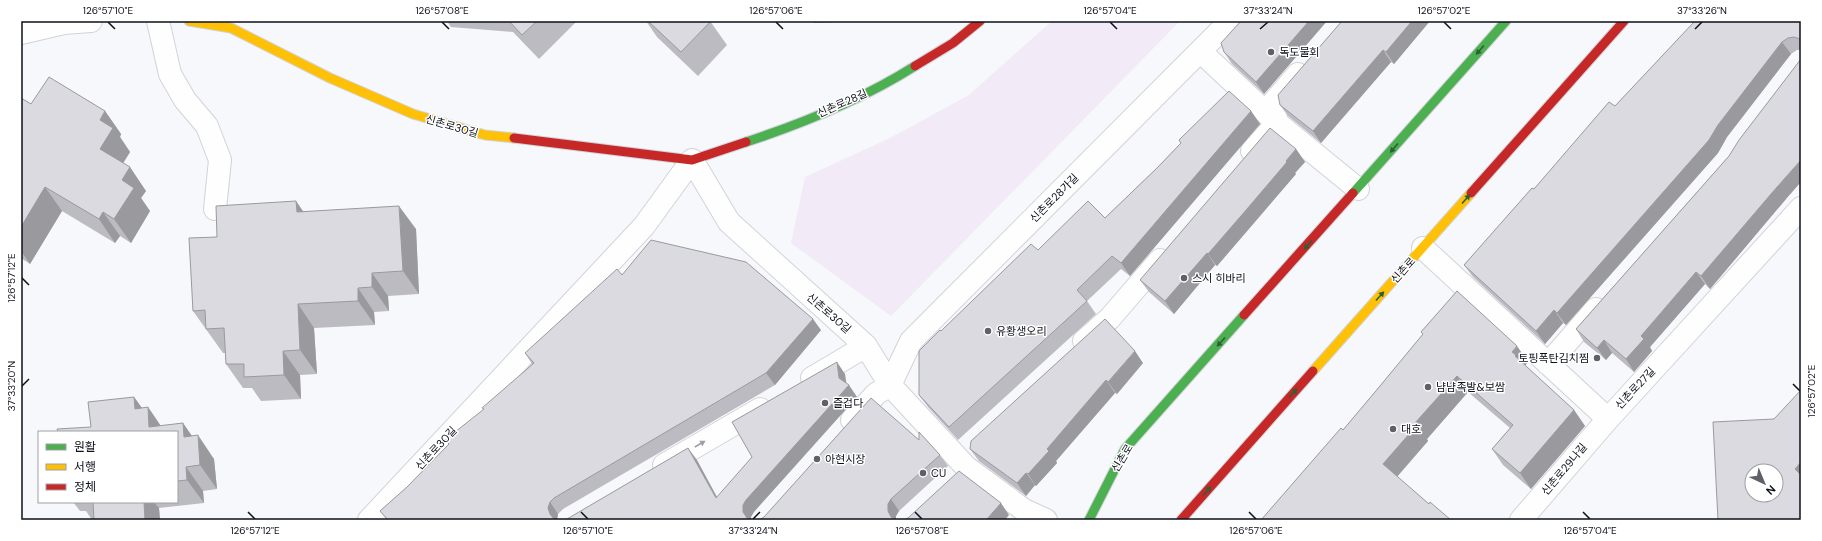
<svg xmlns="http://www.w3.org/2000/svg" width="1822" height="541" font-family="'DM Sans','Noto Sans KR',sans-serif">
<rect width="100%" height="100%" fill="#f7f8fb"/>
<path fill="#f2eaf6" d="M1052 21H1180L891 316 791 243 805 177 888 139 969 95Z"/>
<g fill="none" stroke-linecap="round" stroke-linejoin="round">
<defs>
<path id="street" d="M158 21 170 74 185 100 207 126 220 160 215 209
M21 33 64 23 91 21
M1200 51 1277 123 1358 189
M1252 151 1277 123 1273 103 1298 74
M1423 248 1608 419
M1084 341 1110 318 1160 260
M1548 364 1596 309
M812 378 866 346
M852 420 876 394 890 385 911 341 1230 21
M664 465 760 409
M369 520 644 226 692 160 729 222 866 346 890 385 966 467 1024 510 1046 520
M1521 520 1608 419 1801 208"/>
<path id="fast" d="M746 142C804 123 863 99 915 66
M1353 193 1506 21
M1089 520 1125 449 1244 315"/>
<path id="slow" d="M189 21 231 28 330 78 413 114 485 135 514 138
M1313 371 1471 193"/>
<path id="jam" d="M915 66 953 43 980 21
M514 138 692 160 746 142
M1471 193 1624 21
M1244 315 1353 193
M1181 520 1313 371"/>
</defs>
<use href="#street" stroke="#d1d3da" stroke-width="24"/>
<use href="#fast" stroke="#d1d3da" stroke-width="11"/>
<use href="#slow" stroke="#d1d3da" stroke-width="11"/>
<use href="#jam" stroke="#d1d3da" stroke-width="11"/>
<use href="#street" stroke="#fefefe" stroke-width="22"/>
<use href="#fast" stroke="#4caf50" stroke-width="9"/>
<use href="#slow" stroke="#ffc107" stroke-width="9"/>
<use href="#jam" stroke="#c62828" stroke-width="9"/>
</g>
<path fill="#bcbbc2" d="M447 21H575L576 22 539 59 513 32 451 27Z
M646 21H710L727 45 698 76 657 37Z
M812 21H841V22L814 23Z
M1241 21H1327L1264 94 1232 64 1224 52Z
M1342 21H1430L1394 64 1391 62 1321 143 1288 116 1280 105Z
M1692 21H1801V50H1797L1791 54 1727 137 1718 153 1566 325 1563 323 1545 344 1473 277 1464 265 1534 189 1615 106 1694 23Z
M21 98 31 104 105 111 121 134 120 137 130 152 123 163 146 191 141 198 150 211 131 243 120 236 115 243 62 211 30 264 21 258Z
M1251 111 1260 124 1130 276 1121 269 1087 301 1096 314 958 440 928 407 919 395 941 331 1038 250 1105 218 1158 167 1181 143 1179 140Z
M1296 149 1305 162 1295 173 1296 174 1217 266 1215 265 1174 314 1149 292 1140 280Z
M1729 156 1786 199 1710 289 1705 284 1650 347 1652 351 1634 372 1612 353 1606 360 1584 342 1576 329Z
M296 201 303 211 416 229 419 294 388 296 389 311 374 312 375 325 314 328 317 374 300 375 301 399 261 401 252 388H243L226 364 225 353H223L193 311 217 237Z
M622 275 821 330 775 385 563 509 558 514 557 520H558H387L380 511 407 487 532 364 525 353Z
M1421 332 1528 362 1525 366 1574 410 1585 426 1531 489 1503 465 1492 449 1510 428 1468 392 1427 439 1428 441 1397 477 1429 504 1451 520H1261L1343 430 1380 386 1423 335Z
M1143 363 1117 394 1115 393 1056 461 1057 463 1036 486 1035 485 1026 496 979 461 970 449Z
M134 397 142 408 148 407 161 426 183 423 191 436 214 459 217 489 203 491 204 503 159 508 160 520H92L86 511H80L73 502H177V432L91 427Z
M919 440 940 455 948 466 899 511 896 516V520H759Z"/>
<path fill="#99999e" d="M1309 21H1327L1264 94 1256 82Z
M1412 21H1430L1394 64 1386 52Z
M1782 42 1791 54 1727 137 1718 153 1566 325 1557 313 1718 125Z
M1383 50 1391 62 1321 143 1313 131Z
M105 111 121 134 120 137 130 152 117 173 100 149V120Z
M1251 111 1260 124 1130 276 1121 263Z
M1296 149 1305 162 1295 173 1296 174 1217 266 1208 254Z
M1801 160V182L1786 199 1710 289 1701 276 1777 187Z
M130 167 146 191 141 198 150 211 131 243 114 219 122 180Z
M45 187 62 211 30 264 21 251V227Z
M296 201 312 225 297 212Z
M399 206 416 229 419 294 403 271Z
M103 212 120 236 115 243 99 219Z
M1207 253 1215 265 1174 314 1165 301Z
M1696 272 1705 284 1650 347 1652 351 1634 372 1626 359 1641 336Z
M372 273 388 296 389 311 372 287Z
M358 288 374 312 375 325 358 301Z
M298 304 314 328 317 374 300 350Z
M1554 310 1563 323 1545 344 1536 331Z
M813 319 821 330 775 385 766 373Z
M1604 340 1612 353 1606 360 1597 348Z
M1517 346 1528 362 1524 367 1526 372 1512 352Z
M283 351 300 375 301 399 284 375Z
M1135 351 1143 363 1117 394 1108 382Z
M837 362 845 374 847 387 849 385 857 397 754 512 751 517V520H748L743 512V505L746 500 839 378Z
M1457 376 1468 392 1427 439 1428 441 1394 480 1383 464 1415 423Z
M1106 380 1115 393 1056 461 1057 463 1036 486 1028 474 1047 449Z
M134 397 149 418 148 407 164 431 152 430 135 409Z
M1574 410 1585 426 1531 489 1520 473Z
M183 423 199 446 198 435 214 459 217 489 200 465 184 437Z
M688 448 697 460 724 510 716 498Z
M1801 462V479L1795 469Z
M186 467 203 491 204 503 187 480Z
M1026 473 1035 485 1026 496 1017 483Z
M891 499 899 511 896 516V520L891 517 888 511V504Z
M144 502H154L159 508 160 520H145Z
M550 502 558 514 557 520H554L550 514 548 508Z
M1001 503 1009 515 1005 520H986Z"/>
<path fill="#dbdae1" stroke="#99999e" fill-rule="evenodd" d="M509 21H537L522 35Z
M648 21H711L681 52Z
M1241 21H1309L1256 82 1224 52 1221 43Z
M1342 21H1412L1386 52 1383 50 1313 131 1280 105 1278 95Z
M1693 21H1801V41L1800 39 1794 37 1788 38 1782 42 1718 125 1709 140 1557 313 1554 310 1536 331 1464 265 1532 188 1534 189 1609 102 1615 106 1694 22Z
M1801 59V160L1777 187 1701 276 1696 272 1641 336 1644 339 1626 359 1604 340 1597 348 1576 329 1729 156 1739 140Z
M49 77 105 111 100 120 113 128 100 149 130 167 122 180 134 188 114 219 103 212 99 219 45 187 21 227V98L31 104Z
M1229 91 1251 111 1121 263 1112 256 1077 290 1087 301 949 427 919 395V351L940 330 941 331 1031 244 1038 250 1088 201 1105 218 1158 167 1181 143 1179 140Z
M1270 128 1296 149 1286 161 1287 162 1247 209 1208 254 1207 253 1165 301 1140 280Z
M296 201 297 212 399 206 403 271 372 273V287L358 288V301L298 304 300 350 283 351 284 375 244 377V364H226L224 328 206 329 205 310 193 311 189 238 217 237 216 206Z
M651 240 746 262 813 319 766 373 554 498 550 502 548 508 550 514 554 519 558 520H388L380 511 407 487 449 444 445 440 484 409 482 408 534 363 525 353 617 269 622 275Z
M1457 291 1517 346 1512 352 1516 355 1515 356 1574 410 1520 473 1492 449 1513 425 1457 376 1415 423 1417 425 1383 464 1429 504 1430 502 1451 520H1261L1341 428 1343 430 1380 386 1423 334 1421 332Z
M1105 319 1135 351 1108 382 1106 380 1047 449 1049 451 1028 474 1026 473 1017 483 970 449 971 441Z
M837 362 839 378 849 385 746 500 743 505V512L747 518 751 520H564L567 519 688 448 716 498 752 457 732 422Z
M1801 390V462L1795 469 1801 475V520H1718L1713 422 1774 419ZM1752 471H1776V495H1752Z
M134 397 135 409 148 407 149 427 183 423 184 437 198 435 200 465 186 467 187 480 177 481V432H58L57 429 91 427 88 402Z
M871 398 919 440V432L940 455 891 499 888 504V511L891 517 896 520H759L764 517Z
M959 471 1001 503 986 520H903L908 518Z
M93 502H144L145 520H94Z"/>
<defs><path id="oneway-solid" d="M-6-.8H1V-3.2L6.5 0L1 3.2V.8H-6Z"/></defs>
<g fill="#2c6035">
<use href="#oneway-solid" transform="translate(1480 50) rotate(131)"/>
<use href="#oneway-solid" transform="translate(1394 148) rotate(131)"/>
<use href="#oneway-solid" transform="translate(1466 199) rotate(-48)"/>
<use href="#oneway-solid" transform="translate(1308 245) rotate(132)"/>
<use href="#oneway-solid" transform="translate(1380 296) rotate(-48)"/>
<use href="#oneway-solid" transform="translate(1221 342) rotate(132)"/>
<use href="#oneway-solid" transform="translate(1293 393) rotate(-48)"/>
<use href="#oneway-solid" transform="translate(1207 491) rotate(-48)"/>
</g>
<use fill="#9e9fa3" href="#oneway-solid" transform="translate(700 444) rotate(-30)"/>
<path fill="none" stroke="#0d101a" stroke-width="1.5" d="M108 22 115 29M442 22 449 29M776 22 783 29M1110 22 1117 29M1444 22 1451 29M1260 29 1268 22M1695 29 1702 22M22 278 29 285M1793 384 1800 391M22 386 29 379M248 512 255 519M581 512 588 519M915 512 922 519M1249 512 1256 519M1583 512 1590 519M753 519 760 512"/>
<g fill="#5f6169" stroke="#fff" stroke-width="1.5">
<circle cx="1271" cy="52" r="4"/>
<circle cx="1184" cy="278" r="4"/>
<circle cx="988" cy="331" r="4"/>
<circle cx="1597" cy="358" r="4"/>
<circle cx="1428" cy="387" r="4"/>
<circle cx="825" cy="403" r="4"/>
<circle cx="1393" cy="429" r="4"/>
<circle cx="817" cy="459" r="4"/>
<circle cx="923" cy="473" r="4"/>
</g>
<g text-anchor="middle" stroke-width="3" stroke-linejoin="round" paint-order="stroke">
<g font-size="11" fill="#0d101a" stroke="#fff" text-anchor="start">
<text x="1279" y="56">독도물회</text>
<text x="1192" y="282">스시 히바리</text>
<text x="996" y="335">유황생오리</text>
<text x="1589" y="362" text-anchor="end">토핑폭탄김치찜</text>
<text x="1436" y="391">냠냠족발&amp;보쌈</text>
<text x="833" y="407">즐겁다</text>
<text x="1401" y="433">대호</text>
<text x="825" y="463">아현시장</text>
<text x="931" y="477">CU</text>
</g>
<g font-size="11" fill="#0d101a" stroke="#fff">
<text transform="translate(842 103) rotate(-24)" y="4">신촌로28길</text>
<text transform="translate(452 126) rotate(16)" y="4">신촌로30길</text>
<text transform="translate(1054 198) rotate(-45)" y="4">신촌로28가길</text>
<text transform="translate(1403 270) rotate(-48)" y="4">신촌로</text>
<text transform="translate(829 313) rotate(41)" y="4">신촌로30길</text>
<text transform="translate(1635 388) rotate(-47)" y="4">신촌로27길</text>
<text transform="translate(436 448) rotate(-47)" y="4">신촌로30길</text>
<text transform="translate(1122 458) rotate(-59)" y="4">신촌로</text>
<text transform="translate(1564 469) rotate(-50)" y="4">신촌로29나길</text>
</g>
</g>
<rect width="1822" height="541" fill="none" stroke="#ffffff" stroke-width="44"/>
<rect x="38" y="431" width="140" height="72" fill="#ffffff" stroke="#9e9fa3"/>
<rect x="46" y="444" width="20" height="6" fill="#4caf50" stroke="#9e9fa3"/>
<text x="74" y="451" font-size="12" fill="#0d101a">원활</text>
<rect x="46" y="464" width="20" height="6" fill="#ffc107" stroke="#9e9fa3"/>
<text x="74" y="471" font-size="12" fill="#0d101a">서행</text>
<rect x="46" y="484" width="20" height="6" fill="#c62828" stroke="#9e9fa3"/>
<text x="74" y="491" font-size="12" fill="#0d101a">정체</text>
<g transform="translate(1764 483) rotate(136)"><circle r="19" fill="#ffffff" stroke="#9e9fa3"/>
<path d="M0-3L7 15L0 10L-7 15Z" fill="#5f6169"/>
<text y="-6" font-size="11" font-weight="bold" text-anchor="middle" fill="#0d101a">N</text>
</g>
<rect x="22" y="22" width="1778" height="497" fill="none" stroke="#0d101a" stroke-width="1.5"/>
<g font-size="10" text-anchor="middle" fill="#0d101a">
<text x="108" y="14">126°57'10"E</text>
<text x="442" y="14">126°57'08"E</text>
<text x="776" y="14">126°57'06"E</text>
<text x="1110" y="14">126°57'04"E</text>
<text x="1268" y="14">37°33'24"N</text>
<text x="1444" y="14">126°57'02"E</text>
<text x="1702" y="14">37°33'26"N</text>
<text transform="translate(11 278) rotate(-90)" y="4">126°57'12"E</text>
<text transform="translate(11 386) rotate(-90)" y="4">37°33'20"N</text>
<text transform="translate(1811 391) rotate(-90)" y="4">126°57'02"E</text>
<text x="255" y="534">126°57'12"E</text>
<text x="588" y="534">126°57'10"E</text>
<text x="753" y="534">37°33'24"N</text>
<text x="922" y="534">126°57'08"E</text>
<text x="1256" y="534">126°57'06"E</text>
<text x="1590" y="534">126°57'04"E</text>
</g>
</svg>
